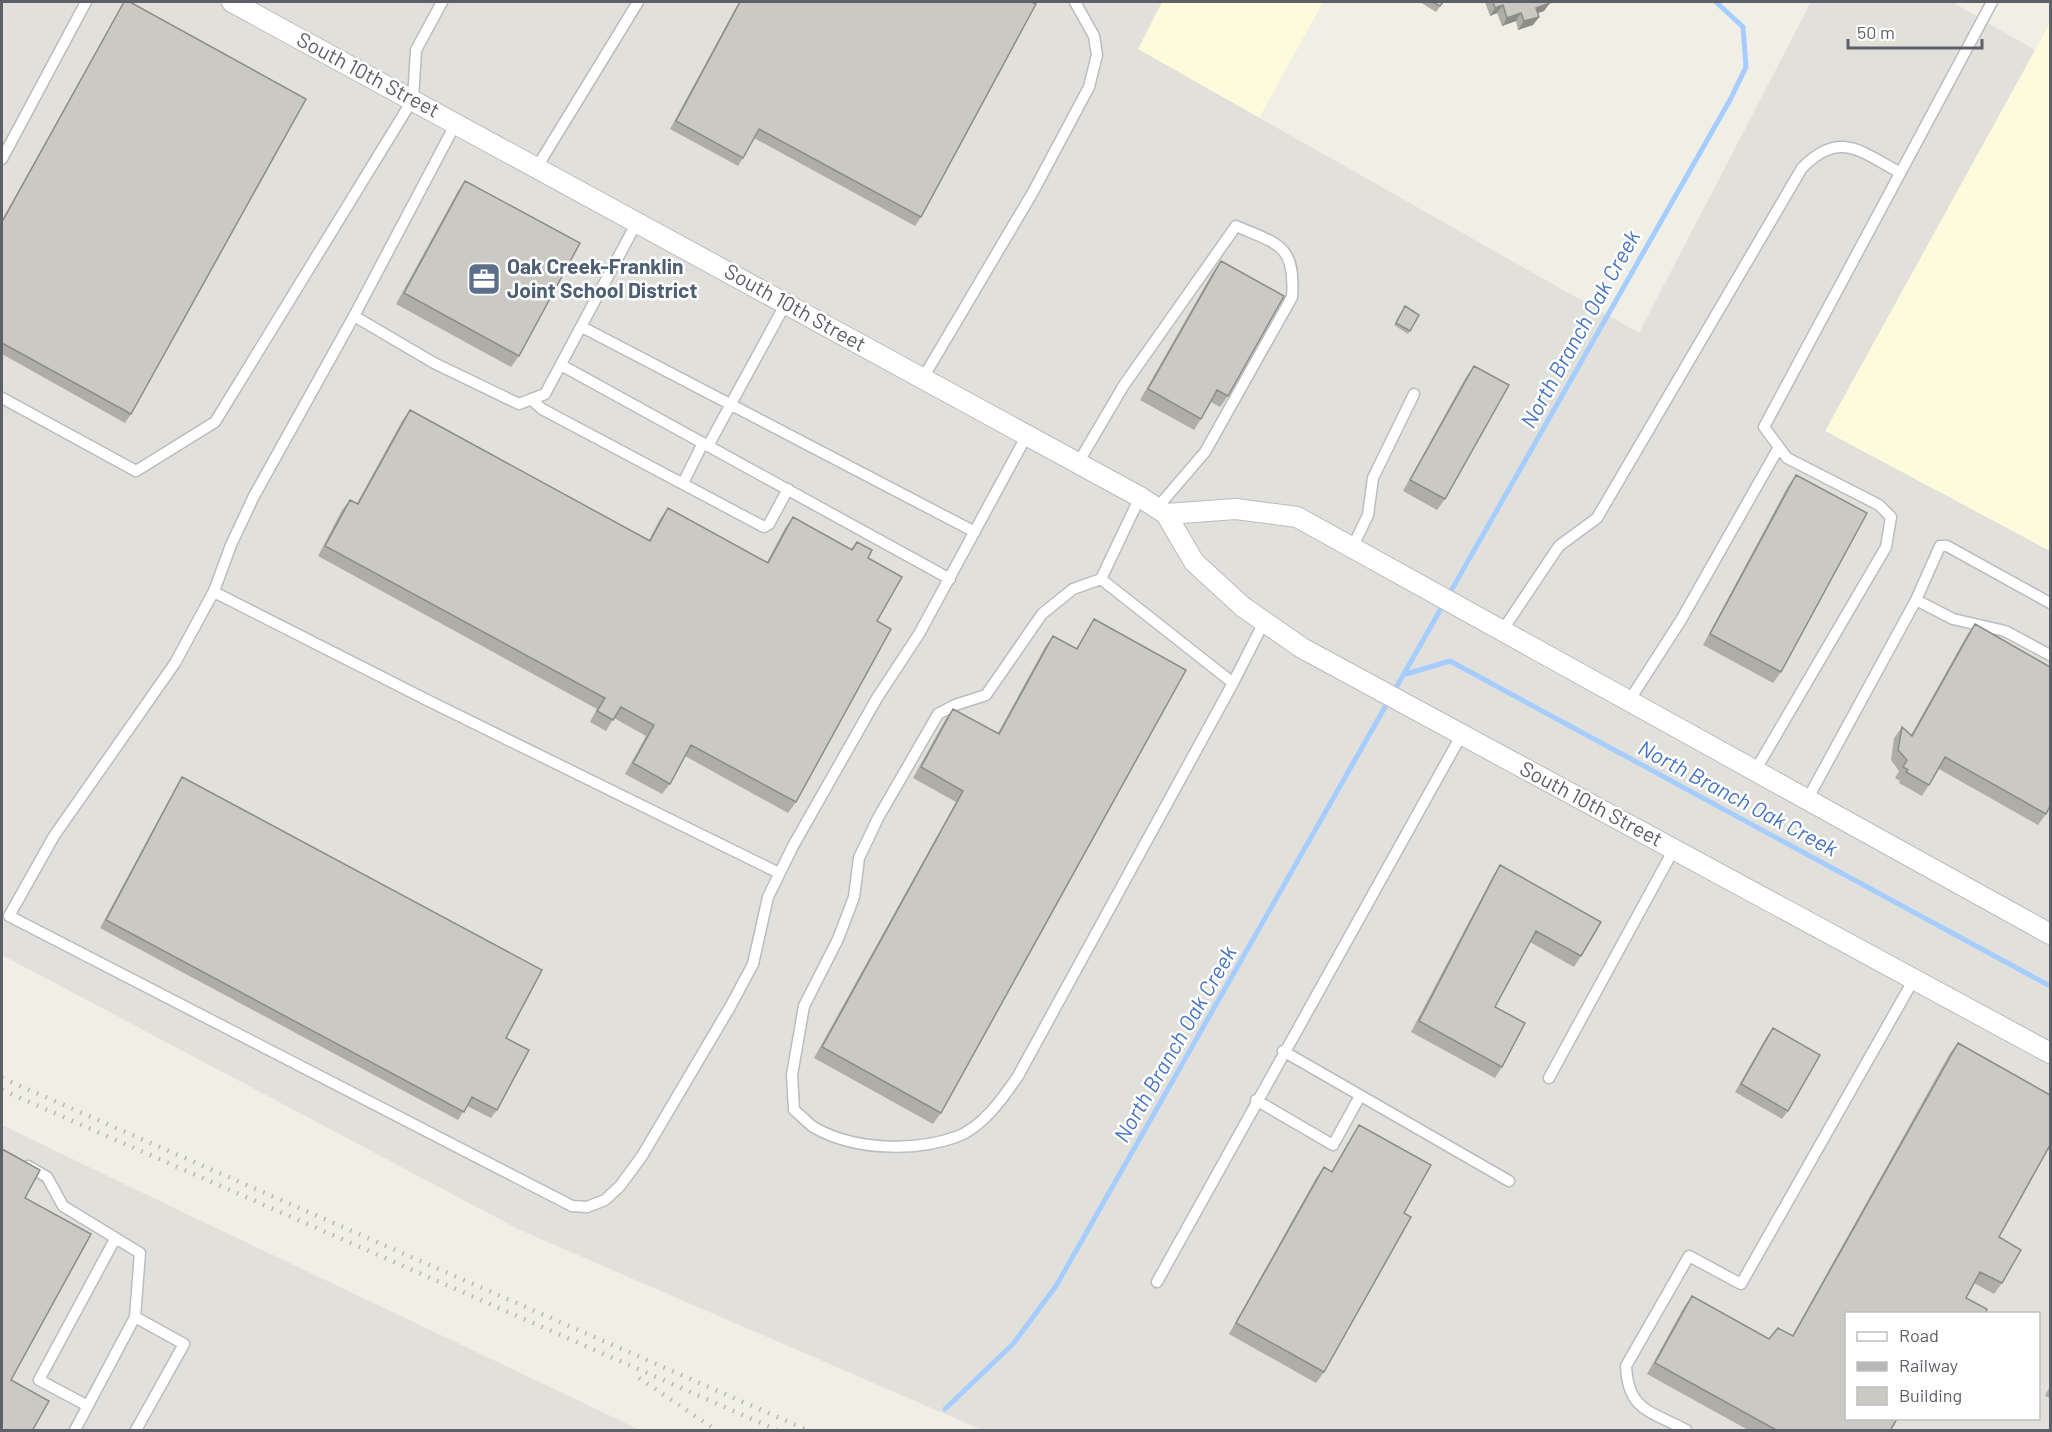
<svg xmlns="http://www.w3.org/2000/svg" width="2052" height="1432" font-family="Barlow,sans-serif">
<rect width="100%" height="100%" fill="#f0efe6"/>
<path fill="#fefadc" d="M1162 2H1323L1259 118 1137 49Z
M2050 23V551L1825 431Z"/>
<path fill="#e1e0da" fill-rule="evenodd" d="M2 2H1162L1138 49 1639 333 1811 2H1952L2035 50 1825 431 2050 551V1430H982L520 1230 2 955ZM1846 1314H2038V1418H1846Z
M2 1125 172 1207 640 1430H2Z"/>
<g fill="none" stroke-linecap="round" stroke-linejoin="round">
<path stroke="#a6cdff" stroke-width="5" d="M1406 674 1450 661 2050 986
M945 1409 1013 1344 1056 1286 1730 100 1746 67 1743 27 1716 2"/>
<defs>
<path id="service" d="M456 123 354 316 434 363 519 404 545 394 637 222
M2 159 86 2
M537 167 638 2
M354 316 254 496 231 545 214 591 175 663 54 836 9 916 572 1206 587 1207 605 1200 620 1186 642 1156 730 1007 753 964 768 897 793 846 877 698 919 634 1027 435
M582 327 975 532
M561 365 950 579
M923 378 1033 192 1089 87 1097 55 1094 36 1075 2
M2 398 136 471 215 422 413 99 416 50 442 2
M531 399 542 409 764 527 769 524 788 489
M708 446 786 303
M1078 463 1124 385 1236 226C1278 244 1296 245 1292 297L1205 452 1157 508
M683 483 703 443
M1140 497 1101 579 1233 683 1264 622
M1352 548 1368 515 1373 478 1414 394
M1101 579 1073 589 1042 614 986 695 955 705 938 714 878 818 859 858 854 897 838 939 804 1006 792 1075 794 1110C801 1115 808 1124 815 1128 854 1150 914 1152 956 1137 982 1128 1003 1098 1018 1076L1233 683
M214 592 429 701 779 873
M1916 600 1940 546H1947L2050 603
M1502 631 1559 546 1597 518 1802 168C1839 130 1860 151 1899 172
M1629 701 1681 620 1779 447
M1755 771 1886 547 1891 517 1879 505 1787 458 1764 427 1992 2
M1807 800 1916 600 1953 619 2005 631 2050 655
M1283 1051 1509 1181
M1549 1078 1674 849
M1256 1100 1333 1145 1360 1096
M28 1166 47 1177 63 1206 140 1253 135 1317
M1157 1282 1462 734
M88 1406 39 1380 115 1239
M75 1430 135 1317 184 1344 136 1430
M1686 1430C1651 1411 1628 1411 1626 1366L1689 1256 1741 1284 1914 979"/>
<path id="minor" d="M232 2 1140 497 1166 514 1194 562 1243 607 1302 648 2050 1053
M1166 514 1236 509 1297 517 2050 934"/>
</defs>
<use href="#service" stroke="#babcc1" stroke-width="13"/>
<use href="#minor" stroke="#babcc1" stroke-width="22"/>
<use href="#service" stroke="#fff" stroke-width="10"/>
<use href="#minor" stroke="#fff" stroke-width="20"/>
<path stroke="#b6b7b7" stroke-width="4.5" stroke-dasharray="1.5 8" stroke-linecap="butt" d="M2 1078 807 1430
M2 1090 777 1430
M639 1378 716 1430"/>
</g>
<path fill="#aeada8" d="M124 2 131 414 125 423 2 354V220Z
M739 2H1031L921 217 915 226 754 138 743 158 738 166 670 129Z
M1420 2H1443L1436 12Z
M1485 2H1549L1544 11 1538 13 1539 17 1533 25 1518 30 1516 21 1502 26 1497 13 1490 16Z
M465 181 519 356 511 367 396 304 458 191Z
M1221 261 1228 396 1220 407 1211 402 1201 419 1194 430 1140 400 1213 272Z
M1405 306 1419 315 1408 334 1394 325Z
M1474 366 1445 499 1437 510 1403 491 1466 377Z
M410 410 649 540 660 519 668 508 767 562 785 528 793 517 851 549 857 542 868 558 877 621 796 802 788 813 685 756 670 784 662 794 625 774 646 736 614 718 606 731 590 722 597 709 318 556 342 510 350 500 357 503 402 421Z
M1796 475 1781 672 1773 683 1703 645 1788 486Z
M1094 619 941 1113 933 1124 814 1058 956 802 913 778 945 720 953 709 998 733 1045 647 1053 636 1076 649 1087 630Z
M1975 624 2046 814 2038 825 1939 769 1922 796 1899 783 1900 781 1895 778 1899 771 1891 760 1894 738 1902 727 1911 735 1967 635Z
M182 777 506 1038 497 1110 491 1118 467 1106 458 1120 100 928 177 785Z
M1500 865 1581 956 1574 967 1530 942 1495 1007 1502 1067 1495 1078 1411 1032 1493 876Z
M1773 1028 1788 1111 1782 1119 1735 1092 1767 1036Z
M1958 1043 2050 1095V1151L2048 1149 1999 1237 2002 1283 1994 1294 1974 1283 1846 1314 1890 1431H1750L1647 1374 1684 1307 1692 1296 1769 1339 1792 1336 1950 1053Z
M1359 1125 1404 1213 1324 1372 1316 1383 1229 1334 1316 1178 1324 1167 1331 1172 1352 1136Z
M2050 1386V1398L2045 1396Z"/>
<path fill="#8d8d88" d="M1550 3 1544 11 1530 16 1536 8Z
M1503 5 1497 13 1490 16 1495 8Z
M1521 13 1516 21 1502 26 1507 18Z
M1539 17 1533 25 1518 30 1524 21Z"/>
<path fill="#cac9c3" stroke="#8d8d88" stroke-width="1.5" d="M124 2H130L306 99 131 414 2 343V222Z
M740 2H1031L1036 4 921 217 759 129 743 158 676 121Z
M1432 2H1443L1440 6Z
M1493 2H1549L1550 3 1536 8 1539 17 1524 21 1521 13 1507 18 1503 5 1495 8Z
M465 181 580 243 519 356 404 293Z
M1221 261 1284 296 1228 396 1217 390 1201 419 1148 389Z
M1405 306 1419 315 1410 331 1396 323Z
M1474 366 1509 385 1445 499 1410 480Z
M410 410 650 541 668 508 768 563 793 517 852 550 857 542 872 550 868 558 902 577 877 621 891 629 796 802 691 745 670 784 633 763 654 725 621 707 613 720 597 711 605 698 325 546 350 500 358 504Z
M1796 475 1867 513 1781 672 1710 634Z
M1094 619 1186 670 941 1113 822 1047 963 791 921 767 953 709 999 734 1053 636 1077 649Z
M1975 624 2050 667V806L2046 814 1945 757 1929 785 1906 772 1908 770 1903 767 1907 760 1898 750 1902 727 1912 736Z
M182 777 542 970 506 1038 529 1050 497 1110 472 1097 464 1112 106 920Z
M1500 865 1601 922 1581 956 1536 931 1495 1007 1525 1023 1502 1067 1419 1021Z
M1773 1028 1820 1055 1788 1111 1741 1084Z
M1958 1043 2050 1095V1145L1999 1237 2021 1250 2002 1283 1980 1272 1966 1298 1987 1309 1985 1314H1846V1419H1897L1890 1431H1778L1655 1363 1692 1296 1769 1339 1778 1328 1793 1336Z
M1359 1125 1431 1165 1404 1213 1411 1217 1324 1372 1236 1323 1324 1167 1332 1172Z
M2 1149 40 1170 25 1198 91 1234 11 1380 49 1401 32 1431H2Z"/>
<defs>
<symbol id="office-square" viewBox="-11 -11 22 22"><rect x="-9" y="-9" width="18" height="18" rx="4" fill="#5c6f8a" stroke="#fff"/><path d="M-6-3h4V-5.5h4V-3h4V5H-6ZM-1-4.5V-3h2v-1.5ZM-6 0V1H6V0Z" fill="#fff"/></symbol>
</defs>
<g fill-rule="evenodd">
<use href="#office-square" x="465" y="260" width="38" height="38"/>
</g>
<g text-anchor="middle" stroke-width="5" stroke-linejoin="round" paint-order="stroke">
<g font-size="21" fill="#5d6066" stroke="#fff">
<text transform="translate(368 75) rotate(28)" y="7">South 10th Street</text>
<text transform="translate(795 308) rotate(29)" y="7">South 10th Street</text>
<text transform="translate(1591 804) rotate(28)" y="7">South 10th Street</text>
</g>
<g font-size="21" font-weight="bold" fill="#4e5e75" stroke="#fff" text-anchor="start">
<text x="507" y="274">Oak Creek-Franklin<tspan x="507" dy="24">Joint School District</tspan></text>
</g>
<g font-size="22" font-style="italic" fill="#4774c5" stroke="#fff">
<text transform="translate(1580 329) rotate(-61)" y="8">North Branch Oak Creek</text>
<text transform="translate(1738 798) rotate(28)" y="8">North Branch Oak Creek</text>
<text transform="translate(1175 1044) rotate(-60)" y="8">North Branch Oak Creek</text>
</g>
</g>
<rect width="2052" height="1432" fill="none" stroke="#5d6066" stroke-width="6"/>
<rect x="1845" y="1312" width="195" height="108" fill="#ffffff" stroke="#bebfc2" stroke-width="1.5"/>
<rect x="1857" y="1332" width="30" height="9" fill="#ffffff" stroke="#bebfc2" stroke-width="1.5"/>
<text x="1899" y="1342" font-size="18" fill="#5d6066">Road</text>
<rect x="1857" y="1362" width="30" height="9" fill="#b6b7b7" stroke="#bebfc2" stroke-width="1.5"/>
<text x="1899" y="1372" font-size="18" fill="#5d6066">Railway</text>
<rect x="1857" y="1387" width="30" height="18" fill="#cac9c3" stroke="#bebfc2" stroke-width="1.5"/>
<text x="1899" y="1402" font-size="18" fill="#5d6066">Building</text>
<path d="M1848 39v9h134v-9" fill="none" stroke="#5d6066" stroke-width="3"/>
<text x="1857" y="39" font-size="18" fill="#5d6066" stroke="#ffffff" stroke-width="4.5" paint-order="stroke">50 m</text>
</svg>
